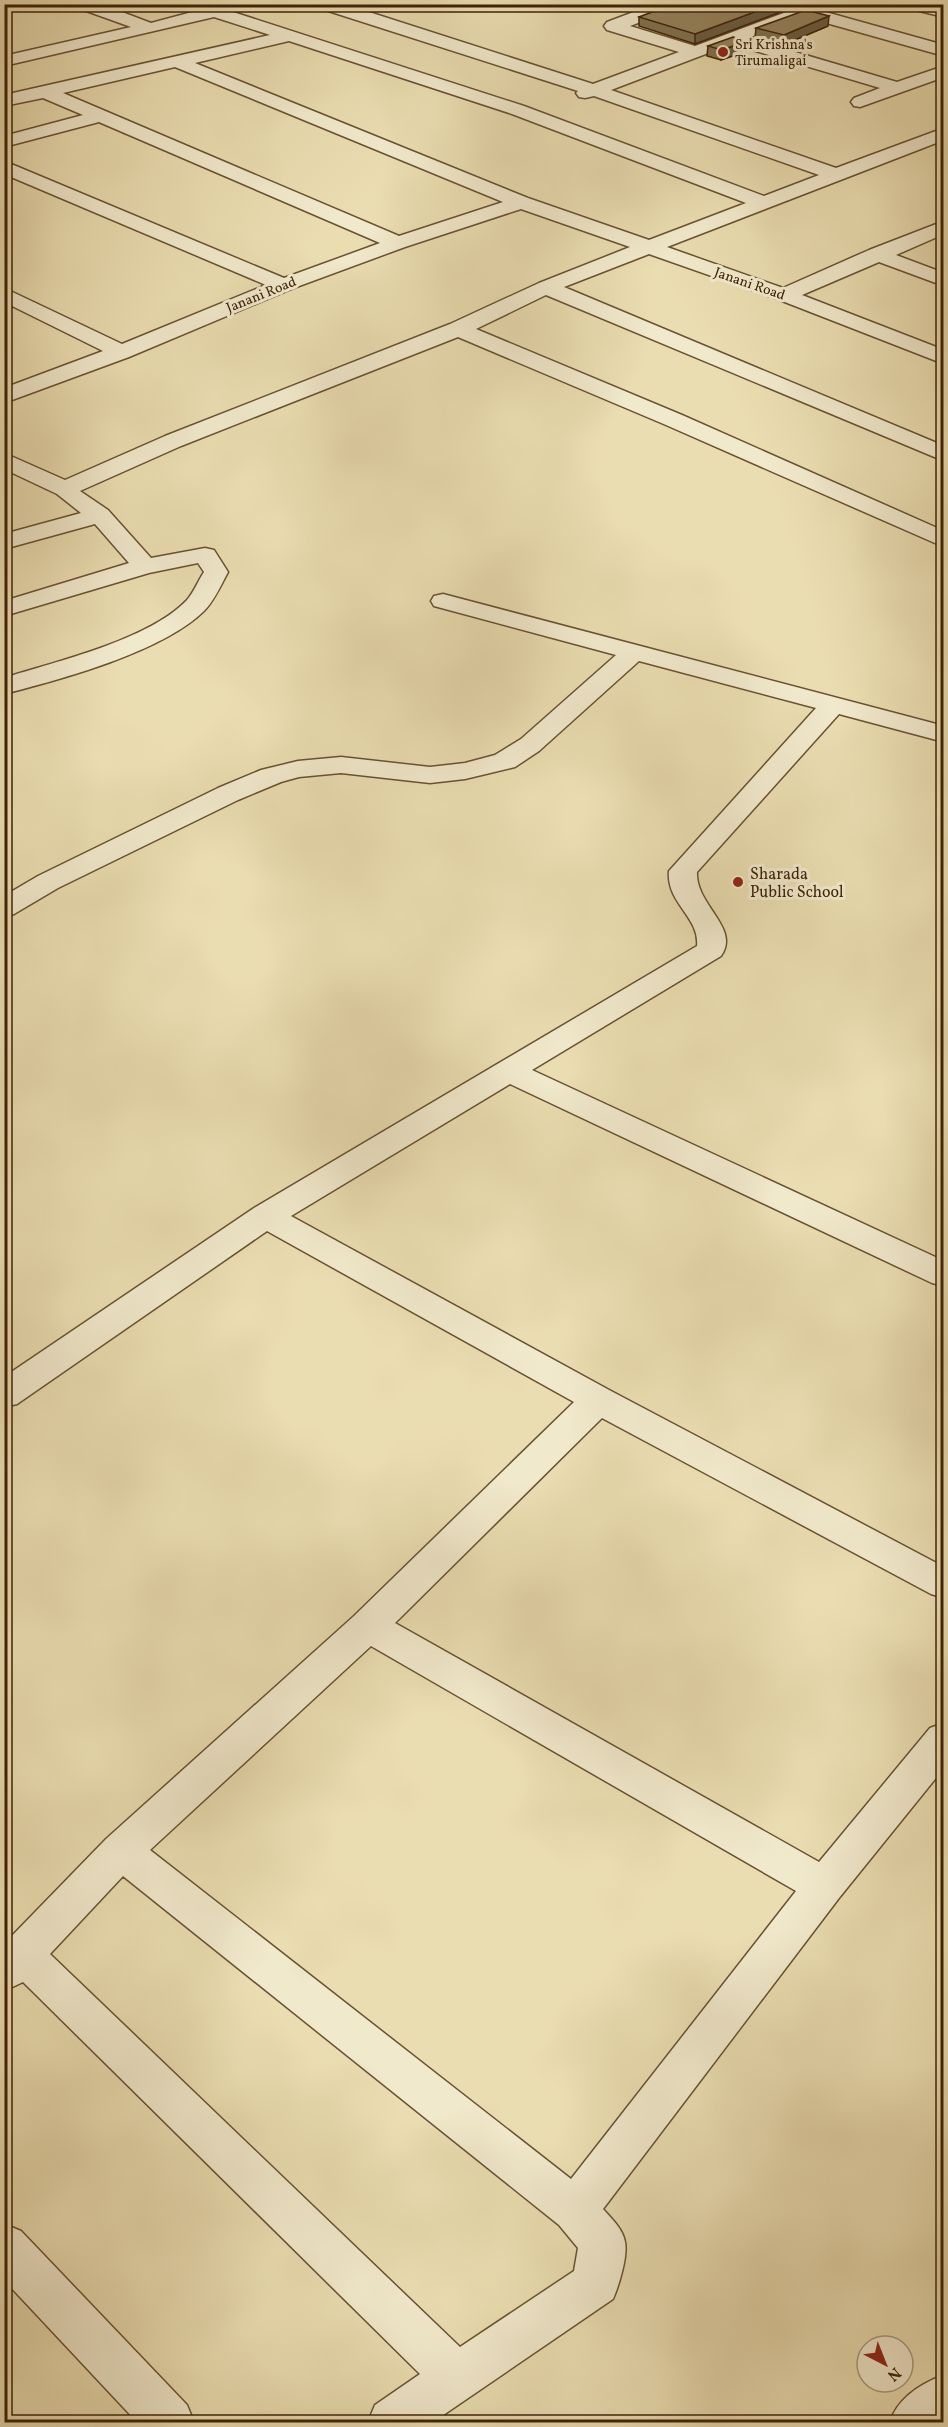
<svg xmlns="http://www.w3.org/2000/svg" width="948" height="2427" font-family="Vollkorn,serif">
<rect width="100%" height="100%" fill="#eaddb1"/>
<filter id="stains"><feTurbulence type="fractalNoise" baseFrequency=".00333" numOctaves="4"/><feColorMatrix values="0 0 0 0 .2 0 0 0 0 .09 0 0 0 0 .02 0 0 0 .5 -.17"/></filter>
<radialGradient id="worn" r=".72"><stop offset=".6" stop-color="#630" stop-opacity="0"/><stop offset="1" stop-color="#630" stop-opacity=".3"/></radialGradient>
<g fill="none" stroke-linecap="round" stroke-linejoin="round">
<defs>
<path id="street" d="M76 4H101L151 23 222 4H243L242 10 233 12 524 106 764 196 819 175 594 96 585 98 579 97 576 93 578 91 319 8 317 4H344L593 84 679 52 607 30 604 26 607 22 655 4H680L678 8 630 26 695 46 808 4H833L822 11 944 45V56L805 17 748 38 897 82 944 66V77L860 107 854 106 851 102 854 98 880 88 732 44 611 90 836 168 944 128V140L667 247 783 288 869 250 944 221V234L896 255 944 273V286L879 262 802 295 944 350V364L777 299 649 254 564 287 944 446V461L546 295 476 329 682 415 944 531V547L666 425 458 337 181 446 80 491 108 510 151 558 205 548 214 550 228 572C221 585 214 601 204 611 162 652 62 679 4 694V678C57 661 149 640 187 600 194 592 198 581 204 572L198 563 149 573 4 616V601L129 563 95 524 4 549V534L81 513 57 494 4 469V453L65 480 165 436 450 324 539 283 630 247 521 209 405 247 291 289 129 357 4 403V388L103 351 4 302V288L122 344 266 285 4 174V161L284 278 380 243 99 122 4 147V136L83 115 43 98 4 106V95L270 35 214 17 4 66V56L131 27 78 8ZM289 41 512 114 746 203 649 240 528 198 195 63ZM175 67 503 202 399 236 63 93Z
M905 4 944 7V17L907 8Z
M443 594 944 726V742L839 714 697 872C695 905 741 928 721 956L532 1070 944 1261V1286L932 1283 510 1084 291 1216 611 1391 944 1567V1598L931 1594 602 1418 395 1623 819 1862 930 1728 944 1723V1768L839 1898 603 2209C611 2218 623 2229 625 2242 628 2256 619 2285 613 2299L433 2422H368L375 2405 420 2374 23 1982 4 1991V1944L106 1839 354 1616 574 1402 267 1231 17 1404 4 1407V1377L254 1208 697 946C700 917 666 903 669 871L816 708 639 661 539 751 515 767 465 779 430 783 341 773 299 777 281 782 238 800 58 888 14 914 4 917V896L38 876 218 788 261 770 298 761 341 757 430 767 465 763 495 755 521 739 616 655 434 606 431 601 434 596ZM371 1646 796 1891 571 2179 150 1850ZM123 1876 559 2225 578 2248 574 2271 460 2347 50 1954Z
M4 2224 21 2231 187 2405 194 2422H137L4 2280Z
M944 2375V2422H890C898 2398 920 2384 944 2375Z"/>
</defs>
<use href="#street" stroke="#685232" stroke-width="3"/>
<use href="#street" fill="#f1e9cc" fill-rule="evenodd"/>
</g>
<path fill="#817252" stroke="#3c2307" stroke-width="1.5" d="M796 5 786 8V10L695 44 639 26V17Z
M828 26 783 45 755 38 756 28Z
M747 41V51L721 60 707 56 708 46Z"/>
<path fill="#695c42" stroke="#3c2307" stroke-width="1.5" d="M776 4H796L786 8V10L695 44V34Z
M829 16 828 26 783 45 784 35Z
M747 41V51L721 60 722 50Z"/>
<path fill="#96845f" stroke="#3c2307" stroke-width="1.5" d="M673 4H776L695 34 639 17Z
M806 10 829 16 784 35 756 28Z
M733 37 747 41 722 50 708 46Z"/>
<g fill="#8f2418" stroke="#f1e9cc" stroke-width="2">
<circle cx="723" cy="52" r="6"/>
<circle cx="738" cy="882" r="6"/>
</g>
<g text-anchor="middle" stroke-width="6" stroke-linejoin="round" paint-order="stroke">
<g font-size="14" fill="#3c2307" stroke="#f1e9cc" text-anchor="start">
<text x="735" y="49">Sri Krishna's<tspan x="735" dy="16">Tirumaligai</tspan></text>
</g>
<g font-size="14" fill="#3c2307" stroke="#f1e9cc">
<text transform="translate(750 283) rotate(19)" y="5">Janani Road</text>
<text transform="translate(261 294) rotate(-22)" y="5">Janani Road</text>
</g>
<g font-size="16" fill="#3c2307" stroke="#f1e9cc" text-anchor="start">
<text x="750" y="879">Sharada<tspan x="750" dy="18">Public School</tspan></text>
</g>
</g>
<rect width="948" height="2427" fill="none" stroke="#eaddb1" stroke-width="24"/>
<rect x="6" y="6" width="936" height="2415" fill="none" stroke="#3c2307" stroke-width="3"/>
<rect x="12" y="12" width="924" height="2403" fill="none" stroke="#3c2307" stroke-width="1.5"/>
<g transform="translate(885 2364) rotate(138)"><circle r="28" fill="#f1e9cc" stroke="#a99a7d" stroke-width="1.5"/>
<path d="M0-4.5L10 22L0 15L-10 22Z" fill="#8f2418"/>
<text y="-9" font-size="16" font-weight="bold" text-anchor="middle" fill="#3c2307">N</text>
</g>
<rect width="100%" height="100%" filter="url(#stains)"/>
<rect width="100%" height="100%" fill="url(#worn)"/>
</svg>
